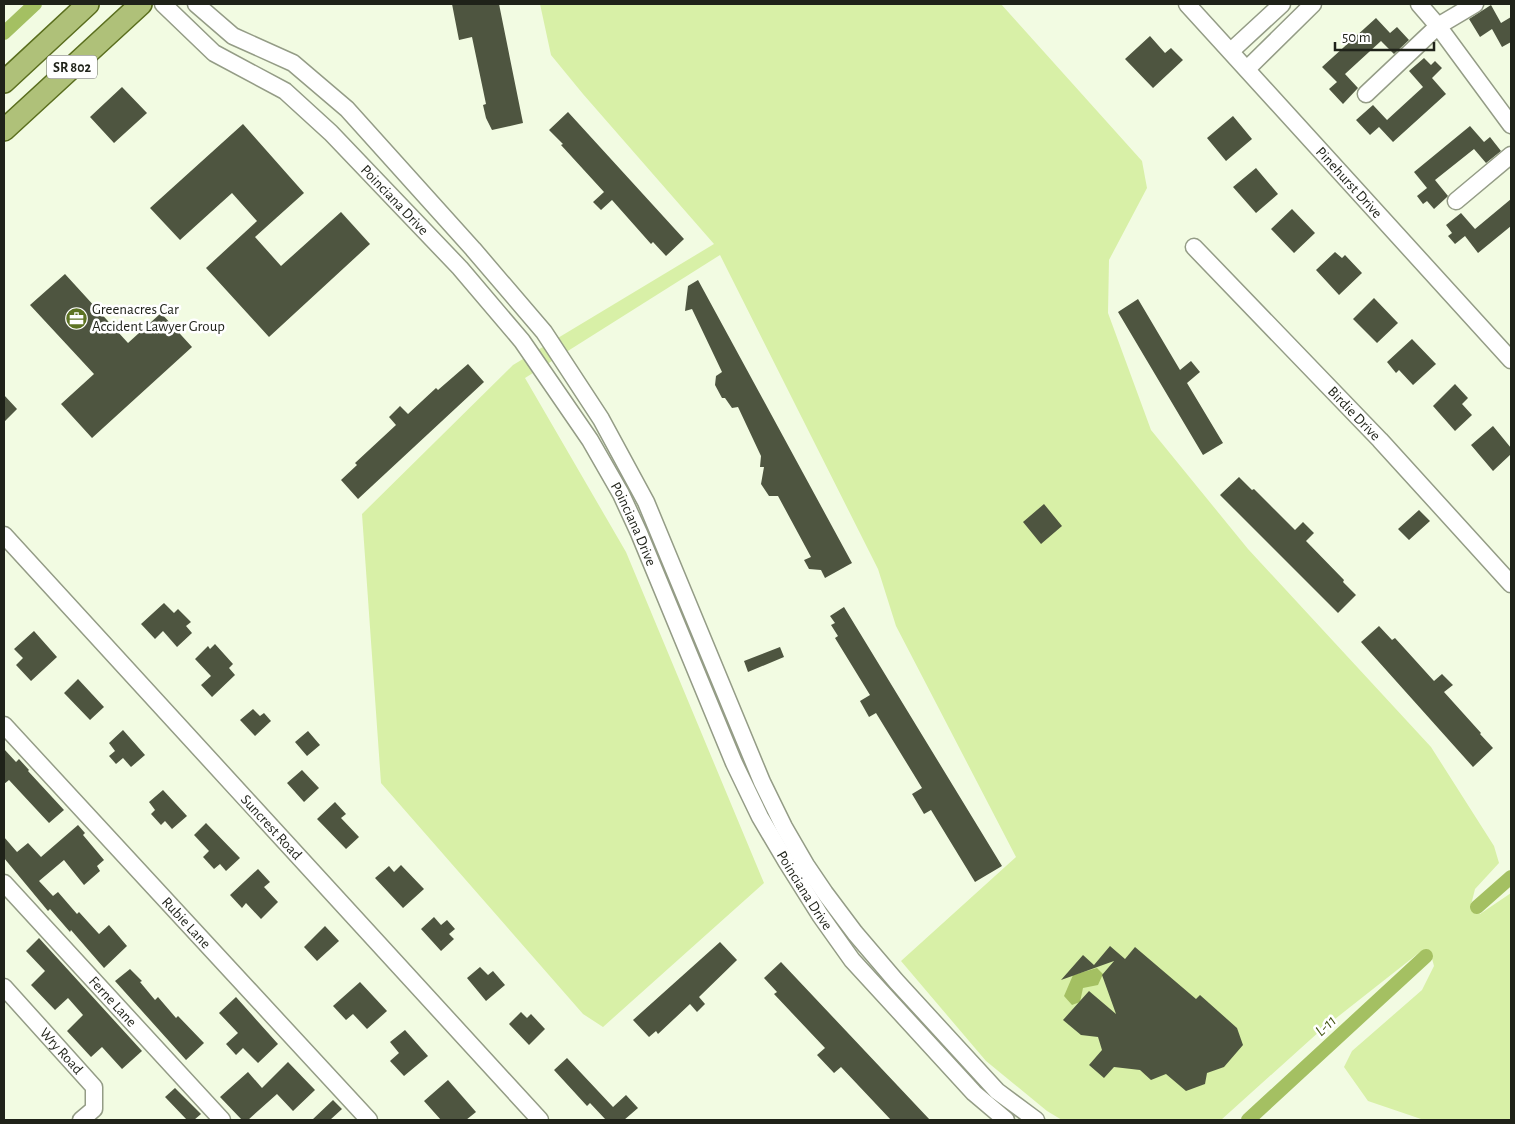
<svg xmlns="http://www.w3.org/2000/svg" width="1515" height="1124" font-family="'Alegreya Sans',sans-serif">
<rect width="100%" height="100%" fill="#f2fbe2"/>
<path fill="#d8f0a7" d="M540 4H1001L1142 161 1147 188 1109 260 1108 313 1151 430 1248 549 1431 747 1494 846 1499 863 1475 889 1471 905 1480 914 1511 893V1120H1424L1368 1101 1344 1067 1352 1051 1422 990 1434 966 1431 955 1420 952 1321 1030 1221 1120H1062L1047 1111 986 1061 901 961 1016 857 896 626 878 569 720 255 525 378 626 552 764 883 603 1027 583 1014 381 783 362 514 513 365 714 244 583 94 551 55Z"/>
<path fill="#a4c062" d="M1097 968 1103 974 1098 985 1083 988 1080 1002 1072 1005 1064 996 1073 975Z"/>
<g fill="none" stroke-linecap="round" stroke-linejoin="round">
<path stroke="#a4c062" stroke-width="14" d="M4 33 35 4
M1477 907 1511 877
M1248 1120 1426 956"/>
</g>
<path fill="#4e5540" d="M452 4H499L523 123 492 130 486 118 483 105 486 104 472 37 459 40Z
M1491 5 1501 23 1511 17V42L1502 47 1492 29 1480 37 1469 19Z
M1376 18 1390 33 1397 27 1409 40 1394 54 1381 41 1345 74 1358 88 1343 104 1329 89 1337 82 1322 67Z
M1150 36 1165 53 1171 48 1183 60 1153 88 1125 59Z
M1424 58 1431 65 1435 61 1442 68 1432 78 1446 94 1393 142 1379 127 1370 135 1356 120 1373 105 1387 120 1423 87 1409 71Z
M122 87 147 113 114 143 90 117Z
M568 112 684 239 666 256 653 242 651 244 612 200 601 210 593 202 604 192 561 145 563 144 549 130Z
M1233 116 1252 139 1226 161 1207 138Z
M243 124 304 193 255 237 281 266 341 212 370 244 269 337 206 268 257 221 232 193 180 240 150 208Z
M1470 126 1484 142 1490 137 1501 151 1486 163 1474 149 1435 180 1448 196 1446 198 1434 209 1427 201 1423 204 1417 196 1427 188 1414 172Z
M1256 168 1278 194 1256 213 1233 187Z
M1511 199V226L1478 253 1465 236 1455 244 1448 236 1452 233 1446 225 1461 213 1475 229Z
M1292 209 1315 233 1294 253 1271 229Z
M1335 252 1342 258 1345 255 1362 273 1339 295 1316 270Z
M65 274 128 343 161 313 192 347 92 438 61 404 94 374 30 305Z
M698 280 852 563 825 578 821 570 809 569 804 560 811 557 778 496H769L761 484 764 467H760L761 456 738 407 732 408 725 398H722L715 385 716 376 722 372 692 309 685 311 688 286Z
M1374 298 1398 323 1377 343 1353 319Z
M1138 299 1180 370 1191 361 1200 372 1187 383 1223 443 1203 455 1118 312Z
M1412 339 1436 364 1413 385 1399 370 1396 373 1387 362Z
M468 364 484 382 358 499 341 480 357 465 355 463 396 425 389 417 400 406 408 414 436 388 438 390Z
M1455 384 1468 398 1462 404 1472 415 1455 431 1433 406Z
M4 395 17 409 4 422Z
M1493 426 1511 448V454L1493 471 1471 445Z
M1239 477 1252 490 1254 489 1295 530 1303 522 1314 533 1306 541 1344 580 1343 582 1356 595 1338 613 1220 495Z
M1044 504 1062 526 1041 544 1023 522Z
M1419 510 1430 521 1409 540 1398 529Z
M164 603 174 613 178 609 191 622 186 626 192 633 177 647 163 631 155 639 141 624Z
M844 607 1002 866 975 882 931 810 924 814 912 794 922 788 876 713 869 717 860 701 870 695 835 638 838 636 831 625 835 623 830 616Z
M1379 626 1392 640 1395 638 1434 681 1442 674 1453 685 1444 692 1481 733 1480 734 1493 748 1473 767 1361 642Z
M34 631 57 657 31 681 16 665 23 658 14 649Z
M215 644 233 664 229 668 235 675 212 697 201 685 211 676 195 659 208 646 210 649Z
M780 647 784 657 748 672 744 661Z
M78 679 104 707 90 720 64 693Z
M253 709 260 716 264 713 271 721 255 736 240 720Z
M123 730 145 755 131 767 123 758 116 764 109 756 115 751 109 743Z
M308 731 320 745 307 756 295 742Z
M4 749 16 762 19 759 29 770 28 771 64 810 49 823 9 780 4 784Z
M302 770 319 788 304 802 287 783Z
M163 790 187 816 172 829 165 821 161 825 151 814 155 810 149 802Z
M335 802 346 814 341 818 359 837 346 849 317 819Z
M206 823 240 858 226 871 220 864 214 869 203 857 209 851 194 835Z
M78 825 85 833 83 835 104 860 97 866 100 871 84 885 64 860 39 881 53 896 58 892 77 914 79 912 99 934 109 925 127 946 104 968 71 930 70 932 50 909 48 911 4 858V837L17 852 28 843 41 857Z
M401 865 424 889 403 908 375 878 389 866 394 872Z
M258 869 270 882 264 887 278 902 261 919 246 903 242 908 230 895Z
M434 917 441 925 447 920 455 929 449 934 454 939 441 951 421 929Z
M325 926 339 941 317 961 304 947Z
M39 938 142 1051 122 1069 102 1047 91 1057 67 1031 83 1015 68 998 55 1010 31 985 45 971 26 951Z
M720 942 737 960 699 997 705 1004 697 1012 690 1004 658 1034 656 1031 649 1037 633 1020Z
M1110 946 1125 959 1135 947 1196 999 1200 995 1237 1028 1243 1045 1224 1067 1207 1073 1205 1084 1186 1091 1166 1074 1151 1080 1140 1070 1114 1067 1104 1078 1089 1065 1102 1050 1098 1037 1081 1035 1063 1020 1089 991 1116 1014 1102 975 1114 961 1061 980 1083 955 1094 965Z
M781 962 930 1120H891L841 1067 834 1073 817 1055 825 1048 774 994 777 992 764 978Z
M480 967 488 975 493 971 505 985 486 1001 467 978Z
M130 969 142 981 140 982 155 1000 158 997 176 1018 178 1016 204 1043 186 1060 115 981Z
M360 982 387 1011 367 1029 353 1014 346 1020 333 1006Z
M236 997 278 1044 258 1063 243 1048 236 1055 226 1044 238 1033 219 1013Z
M521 1012 527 1018 531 1014 545 1029 529 1045 509 1024Z
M405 1030 428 1056 404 1076 390 1061 399 1053 390 1042Z
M567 1058 613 1107 626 1095 638 1108 624 1120H606L590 1103 587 1106 554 1070Z
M288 1062 315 1090 293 1111 277 1094 248 1120H242L220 1097 248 1072 262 1088Z
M448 1080 476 1112 466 1120H441L424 1101Z
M175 1088 201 1114 194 1120H187L165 1097Z
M333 1100 342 1109 330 1120H312Z"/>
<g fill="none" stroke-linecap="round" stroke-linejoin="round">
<defs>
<g id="minor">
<path id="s1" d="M163 4 214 53 285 91 331 133 460 268 522 341 590 440 621 494 639 533 734 763 760 817 786 861 820 915 852 960 974 1093 1006 1120"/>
<path d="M196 4 233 36 293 63 347 109 473 249 544 332 601 419 646 502 762 782 784 827 806 865 825 893 855 933 896 981 997 1091 1036 1120"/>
<path id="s2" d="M1187 4 1511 360"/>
<path d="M1419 4 1438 26 1511 125"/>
<path d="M1231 51 1282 4"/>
<path d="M1247 69 1313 4"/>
<path d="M1366 94 1438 26 1475 4"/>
<path d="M1456 201 1511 155"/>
<path id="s3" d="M1194 247 1380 440 1511 584"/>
<path id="s4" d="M4 535 540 1120"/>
<path id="s5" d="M4 725 369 1120"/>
<path id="s6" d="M4 883 222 1120"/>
<path id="s7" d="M4 987 94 1087V1109L81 1120"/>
</g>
<path id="major" d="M4 82 88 4
M4 130 141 4"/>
</defs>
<use href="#minor" stroke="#949c86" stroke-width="19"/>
<use href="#major" stroke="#5a6e1e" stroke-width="24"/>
<use href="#minor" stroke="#fff" stroke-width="16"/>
<use href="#major" stroke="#afc179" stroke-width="21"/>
</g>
<defs>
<symbol id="office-disc" viewBox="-11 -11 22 22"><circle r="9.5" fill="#5d7323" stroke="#fff"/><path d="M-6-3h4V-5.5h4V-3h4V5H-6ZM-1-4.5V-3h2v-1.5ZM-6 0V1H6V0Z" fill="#fff"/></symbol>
</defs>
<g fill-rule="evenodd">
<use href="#office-disc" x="64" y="306" width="25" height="25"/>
</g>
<g text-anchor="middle" stroke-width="5" stroke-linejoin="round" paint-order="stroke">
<rect fill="#fff" stroke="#62645e" stroke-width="1" x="47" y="55.5" width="50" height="23" rx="4"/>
<g font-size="14" font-weight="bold" fill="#1f2219">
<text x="72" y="72">SR 802</text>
</g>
<g font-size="15" fill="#1f2219" stroke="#fff">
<text dy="5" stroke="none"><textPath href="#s2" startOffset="241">Pinehurst Drive</textPath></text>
<text dy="5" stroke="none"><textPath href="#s1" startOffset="306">Poinciana Drive</textPath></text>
<text dy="5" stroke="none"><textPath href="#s3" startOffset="231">Birdie Drive</textPath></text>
<text dy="5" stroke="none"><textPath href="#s1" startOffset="711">Poinciana Drive</textPath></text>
<text dy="5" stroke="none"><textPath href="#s4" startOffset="396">Suncrest Road</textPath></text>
<text dy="5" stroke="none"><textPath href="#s1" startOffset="1116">Poinciana Drive</textPath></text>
<text dy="5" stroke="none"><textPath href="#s5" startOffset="269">Rubie Lane</textPath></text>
<text dy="5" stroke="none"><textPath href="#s6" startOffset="161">Ferne Lane</textPath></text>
<text dy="5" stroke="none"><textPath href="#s7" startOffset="86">Wry Road</textPath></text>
</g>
<g font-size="15" fill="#1f2219" stroke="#fff" text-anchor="start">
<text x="92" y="314">Greenacres Car<tspan x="92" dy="17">Accident Lawyer Group</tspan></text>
</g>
<g font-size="16" font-style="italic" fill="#43540f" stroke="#fff">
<text transform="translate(1325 1025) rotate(-43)" y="6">L-11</text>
</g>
</g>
<rect width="1515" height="1124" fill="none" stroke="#1f2219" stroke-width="10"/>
<path d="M1335 42v8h99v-8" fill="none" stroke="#1f2219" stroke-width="2.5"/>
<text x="1342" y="42" font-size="15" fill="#1f2219" stroke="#ffffff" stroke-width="4" paint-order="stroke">50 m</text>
</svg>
